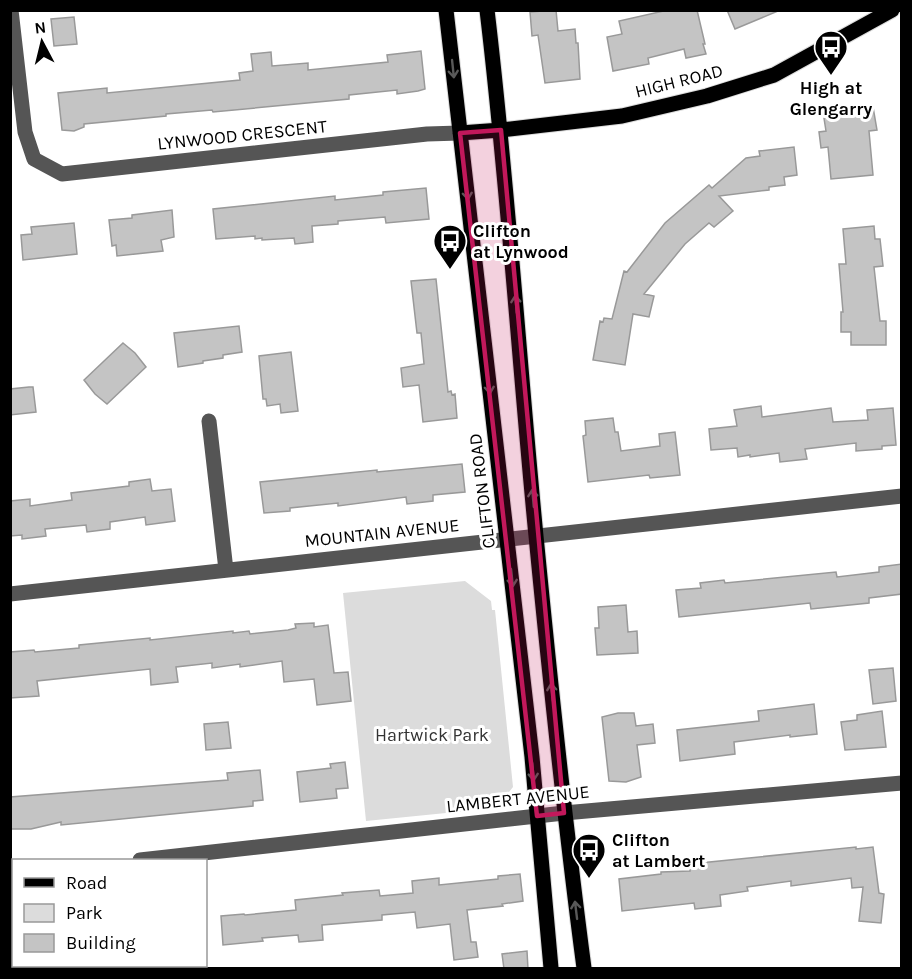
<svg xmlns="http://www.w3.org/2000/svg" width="912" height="979" font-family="Karla,sans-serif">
<rect width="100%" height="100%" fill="#fff"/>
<path fill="#dcdcdc" d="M465 581 491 601 492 610H495L513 787 496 808 366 821 343 593Z"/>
<path fill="#c4c4c4" stroke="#999" stroke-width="1.5" d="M556 10 558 31 575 29 576 43H578L580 79 545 83 538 35 532 36 530 12Z
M668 10H697L705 44H703L706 54 686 58 684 49 648 58 649 64 613 71 607 37 622 34 619 21Z
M727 10H778V11L735 29Z
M74 17 77 44 54 46 51 19Z
M421 51 425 89 418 91 397 94V90L349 95V99L213 112 212 110 166 114V116L84 124V127L74 131 62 130 58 93 107 88V93L240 80 239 73 253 71 251 54 271 52 272 66 308 63V70L388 62 387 55Z
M873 107 877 130 869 131 873 175 831 179 828 147 821 148 819 132 826 131 823 112Z
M794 147 797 175 784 177 785 185 769 187V190L719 196 733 211 714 227 709 223 685 244 644 294 654 296 649 317 633 314 625 365 593 360 600 321 603 322 604 318 612 319 624 271 627 272 665 223 709 185 712 188 746 158 760 156 759 151Z
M426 188 429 219 386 223 385 217 338 221V224L312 226 313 242 295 244 294 238 262 240V238L255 239V236L216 239 213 209 335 196V200L383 195V192Z
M172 210 174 237 161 240 163 251 117 256 116 245 112 246 109 220 132 218V215Z
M74 223 77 254 23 260 21 235 32 234 31 227Z
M874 226 875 239H880L883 266 874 267 880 321H886V345H851V332H841V312H843L839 264H846L843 229Z
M436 279 448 392 451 391 452 395 455 394 457 418 423 422 419 385 403 387 401 368 424 364 421 333H417L411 281Z
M239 326 242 352 223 355V358L203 361V363L178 367 174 333Z
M123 343 135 353 146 367 107 404 95 394 84 380Z
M291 352 298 411 281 413 280 404 267 406 266 399H263L259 356Z
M29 387H33L36 412 10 415V389Z
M761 406 762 417 831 408 833 422 868 420 867 410 893 408 896 445 882 446V449L856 451V443L805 449 807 459 780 462 779 453 750 457V455L738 457 737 448 711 450 709 429 737 426 734 410Z
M613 418 615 432H618L621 451 660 446 659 434 675 432 680 475 650 478 649 475 588 482 583 436 586 435 585 421Z
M462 464 465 492 433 495V501L407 504 406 497 338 506V503L290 508V511L264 513 260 482 377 470V472Z
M150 479 152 491 171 489 175 521 146 525 145 517 110 522V529L87 532 86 525 45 529 46 536 22 539V535L10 536V501L30 499V506L72 500 71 493 129 486V482Z
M902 564V594L869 598V603L811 609 810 603 679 617 676 590 701 588 700 583 724 580 725 583 836 572 837 577 879 572V567Z
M626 605 628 632 637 631 638 653 597 655 595 628H599L598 607Z
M314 623V627L328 625 334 673 348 672 351 701 317 705 314 679 284 682 282 661 240 667V664L212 668V663L176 667 178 682 151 685 150 669 37 681 39 696 10 698V652L34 650 35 652 79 648V645L150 638V640L233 631V633L249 631 250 634 288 630 296 628 295 624Z
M893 668 896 701 873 704 869 670Z
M814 704 817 734 790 737V735L734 742 735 754 680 761 677 730 759 721 758 711Z
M882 711 886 747 845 750 841 722 857 720V715Z
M618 713H634L636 726 653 724 655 743 637 745 641 777 626 782 609 781 602 717Z
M228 722 231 748 206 750 204 724Z
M345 762 348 788 336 789 337 798 300 802 297 772 331 768 330 764Z
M260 770 263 800 253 801V806L61 825V822L31 829H10V797L228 780 227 773Z
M856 847V849L873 847 879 893 884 894 881 923 859 921 863 887 852 888 851 878 791 886V881L747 887 748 891 720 895 721 906 695 909 694 903 622 911 619 879 661 874V872L690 871V864Z
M520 874 523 901 502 904 503 906 467 910 471 942H476L478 957 454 960 450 924 417 928 415 912 382 915V920L322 925 323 940 299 942 298 935 262 938 263 941 223 945 221 916 244 914 245 915 296 910 295 900 343 895 342 893 379 890 380 896 413 893 412 881 439 878V885L498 879V876Z
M527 951 528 969H504L502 954Z"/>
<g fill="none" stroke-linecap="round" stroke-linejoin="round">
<defs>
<path id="major" d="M446 10 532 757 551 968
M487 10C508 185 519 361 536 536 550 680 565 824 584 968
M460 133 501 130 622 116 707 96 774 75 892 10"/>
</defs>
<use href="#major" stroke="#dbdbdb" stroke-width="17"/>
<path stroke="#555" stroke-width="15" d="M11 10 25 132 34 159 62 174 427 134 460 133
M209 421 226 570
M10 594 902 496
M140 860 564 813 902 783
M10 875 14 874"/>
<use href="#major" stroke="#000" stroke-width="15"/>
</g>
<defs><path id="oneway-shaft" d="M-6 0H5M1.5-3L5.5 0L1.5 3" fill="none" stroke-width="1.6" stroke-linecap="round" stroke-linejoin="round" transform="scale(1.5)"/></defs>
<g stroke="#595959">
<use href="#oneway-shaft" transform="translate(453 69) rotate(84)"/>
<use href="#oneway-shaft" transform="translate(467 191) rotate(83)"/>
<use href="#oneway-shaft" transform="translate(516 304) rotate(-95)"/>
<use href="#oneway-shaft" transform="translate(489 385) rotate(83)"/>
<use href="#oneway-shaft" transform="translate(533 498) rotate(-95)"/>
<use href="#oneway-shaft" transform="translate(512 578) rotate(84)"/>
<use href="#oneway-shaft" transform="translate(552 692) rotate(-96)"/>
<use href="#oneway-shaft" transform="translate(533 772) rotate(85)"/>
<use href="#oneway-shaft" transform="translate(576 910) rotate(-97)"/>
</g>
<path fill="#c2185b" fill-opacity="0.2" stroke="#c2185b" stroke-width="4.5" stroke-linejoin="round" d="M501 130 564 813 537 816 460 133Z"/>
<defs>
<symbol id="bus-pin" viewBox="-11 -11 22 30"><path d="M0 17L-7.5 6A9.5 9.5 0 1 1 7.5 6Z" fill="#000" stroke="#fff"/><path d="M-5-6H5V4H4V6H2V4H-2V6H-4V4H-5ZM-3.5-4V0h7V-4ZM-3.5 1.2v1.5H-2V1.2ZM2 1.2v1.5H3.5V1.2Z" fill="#fff"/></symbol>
</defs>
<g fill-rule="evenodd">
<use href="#bus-pin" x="812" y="28" width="38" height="52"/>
<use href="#bus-pin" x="431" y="222" width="38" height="52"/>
<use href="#bus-pin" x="570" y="831" width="38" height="52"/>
</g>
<g text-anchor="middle" stroke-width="6" stroke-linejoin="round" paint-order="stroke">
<g font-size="18" fill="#000" stroke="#fff">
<text transform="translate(679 81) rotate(-14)" y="6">HIGH ROAD</text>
<text transform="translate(242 135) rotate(-6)" y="6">LYNWOOD CRESCENT</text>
<text transform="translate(482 491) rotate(-97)" y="6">CLIFTON ROAD</text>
<text transform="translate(382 533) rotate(-6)" y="6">MOUNTAIN AVENUE</text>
<text transform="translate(518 799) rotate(-6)" y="6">LAMBERT AVENUE</text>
</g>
<g font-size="18" font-weight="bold" fill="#000" stroke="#fff" text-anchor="start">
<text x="831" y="94" text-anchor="middle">High at<tspan x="831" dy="21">Glengarry</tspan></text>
<text x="473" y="237">Clifton<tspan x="473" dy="21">at Lynwood</tspan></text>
<text x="612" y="846">Clifton<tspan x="612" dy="21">at Lambert</tspan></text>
</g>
<g font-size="18" fill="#333" stroke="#fff">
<text x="432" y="741">Hartwick Park</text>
</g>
</g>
<rect width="912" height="979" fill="none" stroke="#000000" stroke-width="24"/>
<rect x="12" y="859" width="195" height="108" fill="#ffffff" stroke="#999999" stroke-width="1.5"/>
<rect x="24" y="878" width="30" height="9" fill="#000000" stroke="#999999" stroke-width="1.5"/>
<text x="66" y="889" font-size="18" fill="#000000">Road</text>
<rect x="24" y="904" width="30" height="18" fill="#dcdcdc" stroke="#999999" stroke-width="1.5"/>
<text x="66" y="919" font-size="18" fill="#000000">Park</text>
<rect x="24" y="934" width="30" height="18" fill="#c4c4c4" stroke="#999999" stroke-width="1.5"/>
<text x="66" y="949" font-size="18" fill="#000000">Building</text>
<g transform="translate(42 42) rotate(353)" stroke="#ffffff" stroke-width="4.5" paint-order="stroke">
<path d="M0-4.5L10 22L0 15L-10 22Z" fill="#000000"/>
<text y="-9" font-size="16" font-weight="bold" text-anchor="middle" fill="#000000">N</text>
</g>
</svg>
